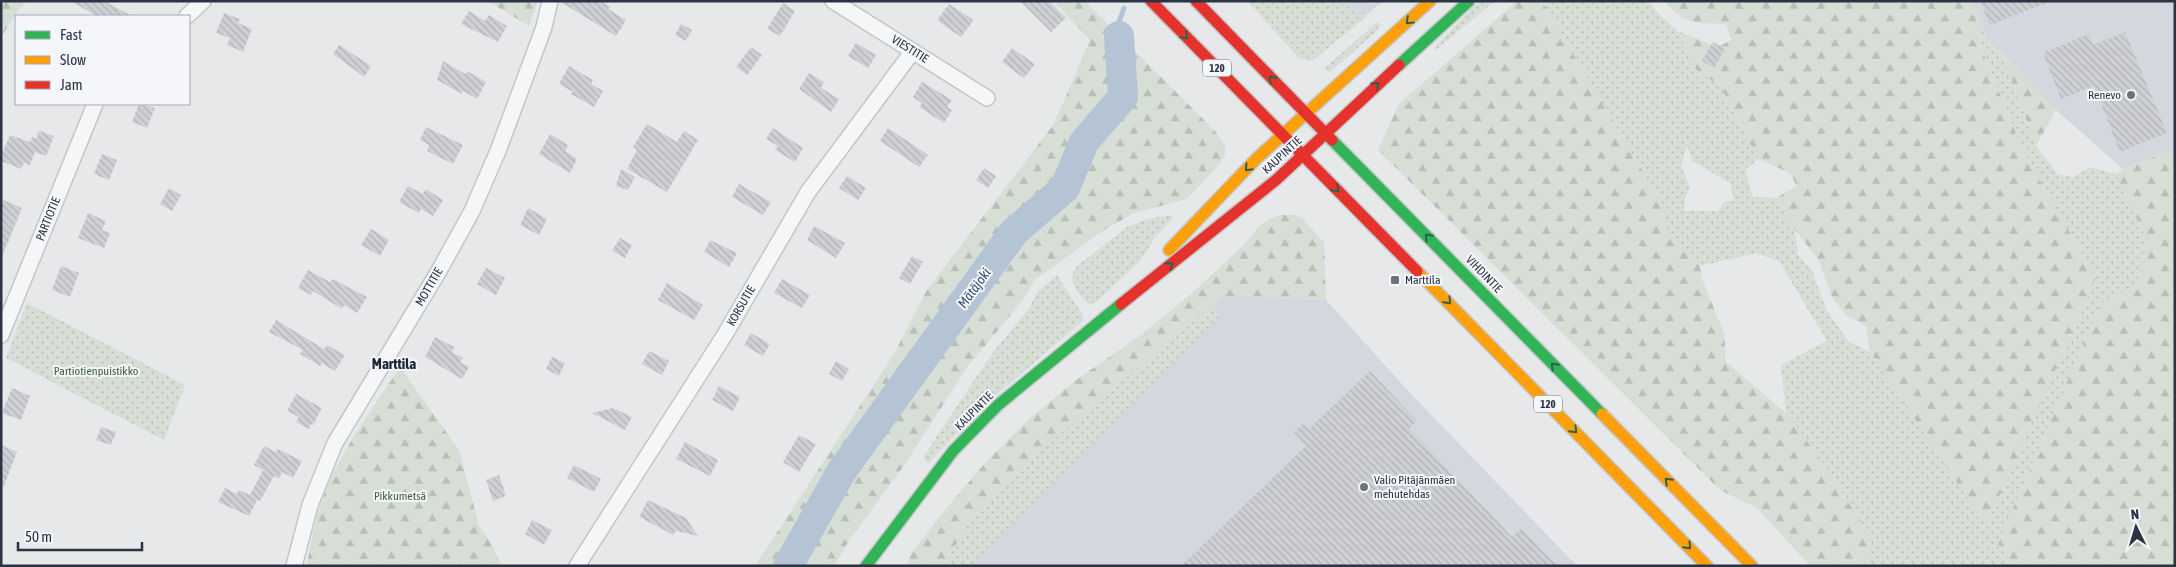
<svg xmlns="http://www.w3.org/2000/svg" width="2176" height="567" font-family="'Asap Condensed',sans-serif">
<defs>
<pattern id="grass-dots" width="8" height="8" patternUnits="userSpaceOnUse" patternTransform="scale(1.25)"><rect width="8" height="8" fill="#d6ded6"/><path d="M2 2h.1M6 6h.1" fill="none" stroke="#b8bfb9" stroke-width="1.8" stroke-linecap="round"/></pattern>
<pattern id="forest-firs" width="22" height="20" patternUnits="userSpaceOnUse" patternTransform="scale(1.25)"><rect width="22" height="20" fill="#d6ded6"/><path d="M5 1l3.5 6h-7zM16 11l3.5 6h-7z" fill="#b8bfb9"/></pattern>
<pattern id="building-back-hatch" width="6" height="6" patternUnits="userSpaceOnUse" patternTransform="scale(1.25)"><rect width="6" height="6" fill="#ced0d3"/><path d="M-1 5l2 2M0 0l6 6M5-1l2 2" fill="none" stroke="#b1b3b6"/></pattern>
</defs>
<rect width="100%" height="100%" fill="#e6e8ea"/>
<path fill="#d4d7dd" d="M1384 1 1366 15 1362 12 1356 16 1343 10 1337 2Z
M1972 1H2175V149L2123 169 2056 110 1987 37Z
M1223 296 1326 300 1411 394 1577 566H943L1040 451Z"/>
<path fill="url(#grass-dots)" fill-rule="evenodd" d="M1247 1H1337L1343 10 1349 6 1356 16 1362 12 1366 15 1365 18 1312 61 1300 59Z
M1479 1H1495L1437 49H1435L1434 48Z
M1542 1H1648L1662 17 1679 32 1693 67 1721 87 1758 159 1745 170 1753 197 1776 198 1795 230 1798 255 1812 271 1826 309 1848 341 1870 352 1986 525 2096 278 2023 151 1980 44 1982 24 1987 37 2002 53 2036 146 2057 174 2074 177 2090 167 2116 174 2146 239 2138 285 2101 303 1998 544 2013 566H1868L1871 538 1821 460 1786 413 1781 365 1827 341 1779 261 1756 253 1700 266 1666 233V211ZM1687 145 1692 161 1730 183 1734 200 1724 202 1718 211H1684L1685 198 1690 187 1681 166Z
M1377 22 1380 25 1376 32 1329 73 1325 68Z
M1172 215 1173 218 1154 239 1140 261 1096 302 1089 304C1078 295 1065 279 1077 266L1127 227 1148 219Z
M1057 275 1082 314 1084 320 979 410 928 464 923 457 994 351 1030 307 1038 291Z
M27 303 185 385 164 440 6 358Z
M1213 304 1221 315 970 566H943L970 521 1040 451Z"/>
<path fill="url(#forest-firs)" d="M1 1H27L20 8 1 37Z
M488 1H538L529 26Z
M1053 1H1085L1216 132 1225 146V155L1218 166 1187 199 1134 213 1101 232 1036 279 1019 305 968 366 903 467 850 539 834 566H755L894 354 927 290 1054 124 1090 40Z
M1517 1H1542L1666 211V233L1700 266 1702 279 1724 333 1726 362 1786 413 1821 460 1871 538 1868 566H1810L1757 508 1720 490 1378 150 1399 104Z
M1664 1H1972L1982 24 1980 45 2023 151 2096 278 1986 526 1870 352 1866 326 1846 315 1832 297 1818 259 1795 230 1776 198 1797 186 1790 173 1758 159 1721 87 1693 67 1679 32 1718 47 1731 40 1726 24C1696 23 1685 25 1664 1Z
M2002 53 2056 110 2036 146Z
M2175 149V566H2013L1998 544 2101 303 2138 285 2146 239 2116 174 2123 169Z
M1282 215H1296L1302 218 1324 242 1326 300 1223 296 1040 451 970 521 943 566H906L912 552 944 511 986 462 1027 421 1076 380 1138 337 1189 296 1246 243 1257 228 1271 218Z
M400 367 459 450 479 526 489 540 502 566H307C311 539 317 509 328 484 347 443 375 405 400 367Z"/>
<g fill="none" stroke-linecap="round" stroke-linejoin="round">
<path stroke="#b4c4d5" stroke-width="5" d="M1119 36V22L1124 8"/>
<path stroke="#b4c4d5" stroke-width="30" d="M788 566 841 472 1014 232 1065 188 1084 142 1123 97 1119 36"/>
</g>
<path fill="url(#building-back-hatch)" d="M70 1H104L132 16H97Z
M559 1H600L610 7 608 9 626 20 616 36Z
M1020 1H1049L1066 18 1051 32Z
M1980 1H2049V2L1990 25Z
M783 3 795 11 780 36 767 29Z
M949 4 972 19 973 21 961 37 939 22 938 19Z
M469 11 485 21 489 15 507 26 498 42 461 24Z
M224 13 240 19 238 23 252 29 243 52 227 45 230 38 216 33Z
M681 24 692 30 686 41 675 35Z
M2125 32 2167 133 2120 152 2094 86 2061 99 2043 53 2089 34 2093 45Z
M1713 42 1725 49 1714 68 1702 61Z
M856 43 876 55 868 68 848 56Z
M339 45 371 66 364 77 333 54Z
M751 47 762 55 747 75 736 67Z
M1012 48 1035 64 1024 78 1002 62Z
M443 61 465 74 467 71 486 82 477 99 463 91 462 94 437 80Z
M569 66 593 80 591 84 603 91 594 107 571 94 573 92 559 84Z
M809 73 824 82 821 88 839 99 831 112 799 89Z
M922 82 952 100 947 107 952 110 944 123 919 107 922 103 913 97Z
M139 104 155 108 147 128 132 122Z
M647 124 677 142 684 131 698 140 667 192 627 169 637 150 633 147Z
M426 127 463 145 453 164 427 151 429 145 420 140Z
M773 128 803 148 795 162 775 150 778 146 766 139Z
M888 128 928 155 919 167 880 141Z
M39 131 54 136 46 156 35 152 30 165 24 163 21 169 1 161V156L10 135 30 142 32 137 36 139Z
M550 134 568 145 565 151 577 159 570 173 539 154Z
M102 154 117 160 109 180 94 174Z
M984 168 996 176 988 188 976 180Z
M621 169 635 177 628 190 616 186Z
M847 176 866 188 858 200 839 188Z
M739 184 771 202 763 215 732 197Z
M408 186 423 194 426 189 443 200 433 216 421 209 419 213 399 202Z
M169 188 181 195 172 211 160 204Z
M1 199 22 208 2 257H1Z
M528 208 547 219 539 235 520 225Z
M88 213 106 221 102 230 110 233 104 248 78 238Z
M814 226 845 243 836 258 807 240Z
M371 229 389 240 380 256 361 245Z
M620 238 632 245 625 258 612 251Z
M710 240 737 253 729 267 704 252Z
M912 256 923 262 910 284 899 278Z
M61 266 79 273 70 297 52 290Z
M486 268 505 278 496 295 477 284Z
M308 270 330 282 333 279 367 297 357 313 344 305 342 309 313 291 311 295 298 288Z
M782 279 810 295 802 308 774 293Z
M667 283 703 305 694 320 658 300Z
M276 320 324 349 327 345 345 355 335 371 322 363 320 366 300 354 303 350 269 332Z
M751 333 770 344 763 356 744 345Z
M435 337 454 347 452 352 463 358 460 362 469 367 462 379 425 357Z
M649 351 669 361 662 375 642 364Z
M552 357 565 363 559 376 546 369Z
M836 361 849 369 842 381 829 374Z
M1370 371 1417 421 1409 428 1512 537 1521 529 1557 566H1181L1306 446 1294 432 1303 424 1309 429Z
M719 386 740 397 733 411 712 400Z
M12 388 30 396 21 420 2 413Z
M296 394 322 408 313 425 311 424 309 429 296 422 299 417 287 411Z
M613 408 632 417 625 430 592 413Z
M101 427 116 432 111 445 96 440Z
M799 435 816 444 799 472 783 462Z
M685 442 718 460 710 476 676 459Z
M1 445 17 452 2 491H1Z
M264 446 276 452 278 449 302 461 293 478 282 472 279 479 274 476 260 501 257 500 249 516 218 502 225 488 237 494 239 490 250 495 263 470 254 465Z
M574 465 601 479 594 492 567 478Z
M499 475 506 496 493 501 486 480Z
M648 500 686 518 698 536 676 531 673 535 639 517Z
M532 520 552 530 544 545 525 534Z"/>
<g fill="none" stroke-linecap="round" stroke-linejoin="round">
<defs>
<path id="street" d="M833 1 987 98
M187 16 203 1
M1 335 95 104
M294 566 310 505 335 443 440 269 472 211 498 151 544 27 550 1
M577 566 724 336 808 192 913 51"/>
<path id="fast" d="M1399 65 1469 1
M1332 140 1602 414
M866 566 953 451 998 405 1121 304"/>
<path id="slow" d="M1169 250 1256 159 1430 1
M1417 271 1707 566
M1602 414 1752 566"/>
<path id="jam" d="M1151 1 1417 271
M1196 1 1332 140
M1121 304 1276 180 1399 65"/>
</defs>
<use href="#street" stroke="#c4c6c8" stroke-width="18"/>
<use href="#fast" stroke="#c4c6c8" stroke-width="14"/>
<use href="#slow" stroke="#c4c6c8" stroke-width="14"/>
<use href="#jam" stroke="#c4c6c8" stroke-width="14"/>
<use href="#street" stroke="#f5f6f7" stroke-width="15"/>
<use href="#fast" stroke="#30b455" stroke-width="11"/>
<use href="#slow" stroke="#ff9f0a" stroke-width="11"/>
<use href="#jam" stroke="#e5322d" stroke-width="11"/>
</g>
<defs><path id="oneway-chevron" d="M-2-3.5L2.5 0L-2 3.5" fill="none" stroke-width="1.6" stroke-linecap="round" stroke-linejoin="round" transform="scale(1.25)"/></defs>
<g stroke="#2d614b">
<use href="#oneway-chevron" transform="translate(1409 21) rotate(137)"/>
<use href="#oneway-chevron" transform="translate(1185 36) rotate(45)"/>
<use href="#oneway-chevron" transform="translate(1272 79) rotate(-135)"/>
<use href="#oneway-chevron" transform="translate(1376 85) rotate(-42)"/>
<use href="#oneway-chevron" transform="translate(1248 168) rotate(133)"/>
<use href="#oneway-chevron" transform="translate(1336 189) rotate(45)"/>
<use href="#oneway-chevron" transform="translate(1428 237) rotate(-134)"/>
<use href="#oneway-chevron" transform="translate(1170 265) rotate(-39)"/>
<use href="#oneway-chevron" transform="translate(1448 301) rotate(46)"/>
<use href="#oneway-chevron" transform="translate(1554 366) rotate(-134)"/>
<use href="#oneway-chevron" transform="translate(1574 430) rotate(46)"/>
<use href="#oneway-chevron" transform="translate(1668 481) rotate(-135)"/>
<use href="#oneway-chevron" transform="translate(1688 546) rotate(46)"/>
</g>
<g fill="#6c737f" stroke="#f4f6f9" stroke-width="2">
<circle cx="2131" cy="95" r="5"/>
<rect x="1390" y="275" width="10" height="10" rx="2.5"/>
<circle cx="1364" cy="487" r="5"/>
</g>
<g text-anchor="middle" stroke-width="4" stroke-linejoin="round" paint-order="stroke">
<g fill="#f4f6f9" stroke="#676e7b" stroke-width="1">
<rect x="1203" y="59.5" width="28" height="17" rx="4"/>
<rect x="1534" y="395.5" width="28" height="17" rx="4"/>
</g>
<g font-size="11" font-weight="bold" fill="#2b3445">
<text x="1217" y="72">120</text>
<text x="1548" y="408">120</text>
</g>
<g font-size="12" fill="#2b3445" stroke="#f4f6f9">
<text transform="translate(910 49) rotate(32)" y="4">VIESTITIE</text>
<text transform="translate(1282 155) rotate(-43)" y="4">KAUPINTIE</text>
<text transform="translate(48 219) rotate(-68)" y="4">PARTIOTIE</text>
<text transform="translate(1484 274) rotate(46)" y="4">VIHDINTIE</text>
<text transform="translate(429 287) rotate(-60)" y="4">MOTTITIE</text>
<text transform="translate(741 306) rotate(-60)" y="4">KORSUTIE</text>
<text transform="translate(974 411) rotate(-45)" y="4">KAUPINTIE</text>
</g>
<g font-size="12" fill="#2b3445" stroke="#f4f6f9" text-anchor="start">
<text x="2121" y="99" text-anchor="end">Renevo</text>
<text x="1405" y="284">Marttila</text>
<text x="1374" y="484">Valio Pitäjänmäen<tspan x="1374" dy="14">mehutehdas</tspan></text>
</g>
<g font-size="12" fill="#3f6138" stroke="#f4f6f9">
<text x="96" y="375">Partiotienpuistikko</text>
<text x="400" y="500">Pikkumetsä</text>
</g>
<g font-size="14" font-style="italic" fill="#34527a" stroke="#f4f6f9">
<text transform="translate(974 288) rotate(-54)" y="5">Mätäjoki</text>
</g>
<g font-size="15" font-weight="bold" fill="#1d2536" stroke="#f4f6f9">
<text x="394" y="369">Marttila</text>
</g>
</g>
<rect width="2176" height="567" fill="none" stroke="#2b3445" stroke-width="5"/>
<rect x="15" y="15" width="175" height="90" fill="#f4f6f9" stroke="#a4a8b1"/>
<rect x="25" y="31" width="25" height="8" fill="#30b455" stroke="#a4a8b1"/>
<text x="60" y="40" font-size="15" fill="#2b3445">Fast</text>
<rect x="25" y="56" width="25" height="8" fill="#ff9f0a" stroke="#a4a8b1"/>
<text x="60" y="65" font-size="15" fill="#2b3445">Slow</text>
<rect x="25" y="81" width="25" height="8" fill="#e5322d" stroke="#a4a8b1"/>
<text x="60" y="90" font-size="15" fill="#2b3445">Jam</text>
<g transform="translate(2136 527) rotate(355)" stroke="#f4f6f9" stroke-width="4" paint-order="stroke">
<path d="M0-4L9 19L0 12L-9 19Z" fill="#2b3445"/>
<text y="-8" font-size="14" font-weight="bold" text-anchor="middle" fill="#2b3445">N</text>
</g>
<path d="M18 542v8h124v-8" fill="none" stroke="#2b3445" stroke-width="2.5"/>
<text x="25" y="542" font-size="15" fill="#2b3445" stroke="#f4f6f9" stroke-width="4" paint-order="stroke">50 m</text>
</svg>
